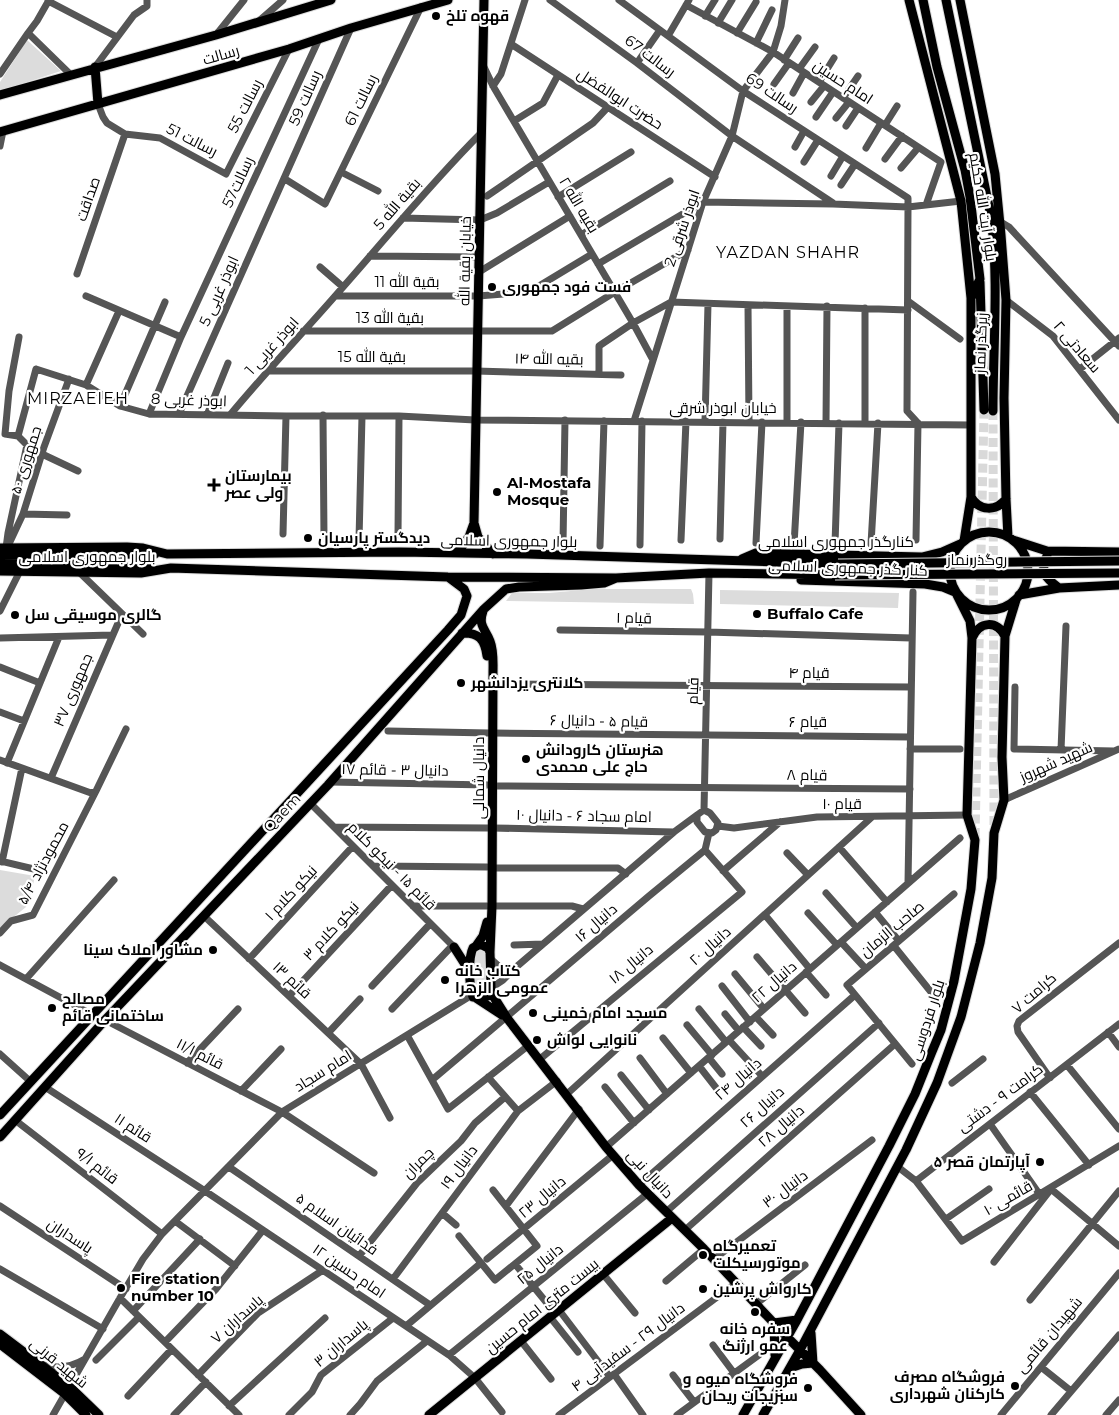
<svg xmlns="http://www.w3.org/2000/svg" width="1119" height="1415" font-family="Montserrat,Cairo,sans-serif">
<rect width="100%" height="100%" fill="#fff"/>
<path fill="#dcdcdc" d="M27 40 61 71 0 91V82Z
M593 589H691L693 594 694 604 506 601 512 593H549Z
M720 590 899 593 898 608 720 604Z
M0 870 35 876 31 893 26 907 0 928Z
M479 949H482L487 954V989L482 995 477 994C473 984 471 955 479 949Z"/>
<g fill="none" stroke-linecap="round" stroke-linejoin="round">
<path stroke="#d9d9d9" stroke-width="9" stroke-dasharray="9 4.5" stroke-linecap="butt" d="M993 411 994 828
M975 837 984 410"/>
<defs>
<path id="major" d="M484 0 474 523 478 537 493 554
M909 0 961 201 971 298
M923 0 937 67 965 170 970 197 980 279 971 298V497L964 541
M946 0 991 216C999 281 993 346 993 411
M960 0 995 174 1001 235 1006 300 1004 398 1006 499 1008 537
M95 67 98 104
M0 95 216 35 331 0
M0 132 289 49 351 28 448 0
M980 282 984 410
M971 497C979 511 996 512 1006 499
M950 571a39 39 0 1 1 78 0a39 39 0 1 1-78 0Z
M1013 540 1047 551 1119 552
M0 548 127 547 143 548 167 554 399 552 527 554 838 564
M457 553 469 537 474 523
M0 555 155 554
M1047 556C1039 573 1046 578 1059 588
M742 559 756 553 922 557 942 552 960 544
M0 563 152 568
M0 571 141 573 171 568 448 577 616 578 709 573 835 575
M801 580 925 584 943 587 955 592
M1019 595 1059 588 1119 585
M483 611C478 626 485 628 490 641 494 651 493 663 493 673L492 906 490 952
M462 633C479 632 485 640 487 656
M972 638C980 621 996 620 1005 636
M480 944 488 948 490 952 491 988 488 996 481 998 473 997C469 986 468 958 473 948Z
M476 946 483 936 487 922
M454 947 470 972
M490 991 507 1018 606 1147 639 1185 704 1249 787 1337 820 1370 861 1415
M476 998 502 1015
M0 1115 448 630 461 615 467 596 464 589 448 577
M0 1137 105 1020 328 785 484 609 506 589 519 587 581 585 604 583 616 578
M0 1334 69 1386 99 1415
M0 1344 65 1394 86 1415
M775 1355 774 1323 797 1320
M790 1368 802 1364 813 1363 811 1333
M429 1415 672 1218
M743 1415 797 1320 889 1146 915 1094 931 1054 941 1030 954 981 971 889 975 840 967 815 972 638 970 621 957 595
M763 1415 800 1350 906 1150 937 1083 961 1017 980 943 992 878 994 833 1004 800 1002 757 1005 636 1016 600"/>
</defs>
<use href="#major" stroke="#dbdbdb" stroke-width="11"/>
<path stroke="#555" stroke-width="7" d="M550 0 637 63 732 136 833 203
M619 0 743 91 908 198V207L961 201
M48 1 117 37
M686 5 773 52 941 162 926 205
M705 16 715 0
M259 21 283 0
M718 23 732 0
M28 33 37 21 49 0
M737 33 756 2
M216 35 244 0
M668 36 689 0
M756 43 772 10
M511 44 715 177
M784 60 798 38
M637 63 660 30
M95 67 134 15 147 6V0
M484 67 493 86 633 323 653 360
M799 69 815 47
M0 74 28 33 71 75
M819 82 834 58
M774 84 789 63
M493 86 501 74 525 0
M793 93 804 73
M843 98 858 76
M811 102 824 86
M98 104 103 117 107 123 125 134 160 138 226 174 289 49
M816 117 833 92
M836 118 849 102
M514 121 543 103 558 75
M885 125 897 106
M846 126 858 108
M0 146 3 131
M795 147 804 131
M866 148 881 123
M885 159 902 136
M804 162 818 140
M901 168 918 148
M341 172 378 191
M831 176 843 156
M285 179 325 204 421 7
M841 185 855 164
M487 196 593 123 608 107
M558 197 631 152
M403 218 480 220 497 213 549 182
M999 221 1009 227 1119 346
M581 235 670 181
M370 256 479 257
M598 264 703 202 833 204 908 207 907 411 918 423
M320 267 343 287
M479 272 570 216
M77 274 125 134
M86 296 181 337
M336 296H478L529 292 592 254
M1006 300 1053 336 1119 420
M908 301 960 339
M748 305 749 422
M303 331H552L615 292 688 250
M1080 369 1119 338
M267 371H476L621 375
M599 374V346L633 323 671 302 908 310
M86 385 119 311
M120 406 165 302
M149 414 181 337 319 39
M179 414 351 28
M207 415 228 363
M230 415C264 374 301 335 336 295 384 241 430 184 481 133
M323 415 324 538
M634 421 703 202 732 136 743 91 773 52 781 26 785 0
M705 422 708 304
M787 422V306
M826 423 827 306
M865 423V308
M18 436 5 434 9 391 19 337
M42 454 78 471
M23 514 67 515
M283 534 286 416
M398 535 399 416
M720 539 723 422
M359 540 362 416
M681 540 686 421
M916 540 918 423
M756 543 762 422
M563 544 565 420
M835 544 839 423
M871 544 878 423
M640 545 642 421
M794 545 801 422
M8 546 23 514 44 447 69 379
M600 546 604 421
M6 548 8 533 27 445 18 436 36 369 86 385 120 406 149 414 286 416H399L475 420 971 425
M79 572 143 634
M0 611 20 571
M560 630 708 632 911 638
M0 638 112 635
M0 667 40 683
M493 684 911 687
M1015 687 1014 749 1114 751
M0 712 24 721
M388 731 489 733
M493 733 910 737
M910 749H960
M1061 750 1066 626
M0 760 91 793 96 791 126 729
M7 763 59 637
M51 778 122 614
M330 782 488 785
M493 786 910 789
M1004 800 1119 749
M310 803 454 947
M704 810 709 573
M704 810 710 813 718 823 716 830 712 833 705 832 697 822V815Z
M718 826 734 828 817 817 967 815
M334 827 488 828
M493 828 674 832
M839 847 887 902
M705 850 709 833
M787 853 808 875
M0 861 38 870
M2 862 22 768
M373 866 487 867
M492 868H618L626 874
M723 871 780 822
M908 883 913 592
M826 893 857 928
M413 906H487
M492 906H572L583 909
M875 912 899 941
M808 913 837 945
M765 915 810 969
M204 916 361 1064 390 1118
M0 933 11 921 33 915 96 791
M841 942 866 969
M514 945 543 944
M894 946 931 992
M757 957 805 1013
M249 959 353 846
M491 959 502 969 514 968
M0 965 93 1015
M806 972 826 995
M735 974 764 1009
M26 979 114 880
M372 986 430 924
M722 986 750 1022
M491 988 503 980 515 968 674 832 697 815
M289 996 392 885
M392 1009 452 946
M699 1009 726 1042
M725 1014 739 1031
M756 1017 773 1035
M105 1020 282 1112 374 1173
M687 1025 712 1055
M743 1027 761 1046
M329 1032 360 999
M1108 1032 1119 1047
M407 1035 448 1109 529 1045
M663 1038 691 1073
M729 1040 762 1076
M0 1054 31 1082
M640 1058 667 1094
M709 1058 722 1074
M540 1059 742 892 705 850
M187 1063 238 1009
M912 1064 847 985 954 894
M1067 1065 1119 1129
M699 1066 717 1089
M621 1075 649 1110
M488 1077 518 1111
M1050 1078 1018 1032 1017 1026 1019 1021 1119 943
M432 1080 649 896 705 850
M952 1083 983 1059
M45 1087 205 1191 449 1355 475 1378 502 1412
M605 1087 634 1123
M241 1091 281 1049
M1030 1092 1089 1165
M567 1094 872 817
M15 1120 162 1234
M990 1124 1040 1195
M606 1147 960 838
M229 1167 430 1305
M898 1167 916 1181 1119 1024
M916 1181 962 1241 1119 1146
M639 1185 855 995
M0 1206 126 1289
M506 1206 579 1109
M666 1212 879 1023
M442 1213 456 1225
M946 1219 989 1189
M175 1221 235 1266
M685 1230 895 1044
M459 1236 495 1280 537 1246 493 1190
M359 1256 417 1183 461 1141 475 1123 505 1097
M487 1259 613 1155
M714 1259 872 1140
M994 1262 1051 1189 1119 1246
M515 1264 555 1313
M0 1269 103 1329
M603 1274 635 1313
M393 1279 518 1111 557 1081
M666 1281 704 1249
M120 1298 239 1415
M1030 1300 1119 1191
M756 1304 805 1265
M559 1310 610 1377
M133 1311 200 1239
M550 1317 578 1352
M406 1326 481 1263
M521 1341 551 1379
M165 1342 216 1289 263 1230
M713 1345 734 1373
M449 1355 647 1194
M96 1360 139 1317
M43 1365C58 1369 72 1367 85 1359
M1041 1367 1071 1391
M614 1374 643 1415
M198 1375 258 1313 323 1270
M673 1375 694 1402
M128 1396 172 1349
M229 1406 325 1318
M53 1415 120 1298 143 1259 162 1234 282 1112 472 995
M174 1415 206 1382
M289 1415 312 1392 321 1375 393 1318
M350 1415 360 1404 377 1381 427 1341
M559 1415 736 1283
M677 1415 759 1355
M1001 1415 1119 1273
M1051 1415 1119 1335
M1106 1415 1119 1400"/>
<use href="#major" stroke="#000" stroke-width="9"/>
<defs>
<path id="major-bridge" d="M838 564 1119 561
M835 575 1119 573"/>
</defs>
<use href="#major-bridge" stroke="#dbdbdb" stroke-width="11" stroke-linecap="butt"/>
<use href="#major-bridge" stroke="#000" stroke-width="9"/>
</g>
<g fill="#000" stroke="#fff" stroke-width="2">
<circle cx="436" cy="16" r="5"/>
<circle cx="492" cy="287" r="5"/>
<path d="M211.5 477.5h5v5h5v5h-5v5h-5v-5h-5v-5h5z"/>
<circle cx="497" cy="492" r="5"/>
<circle cx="308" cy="538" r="5"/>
<circle cx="757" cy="614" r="5"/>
<circle cx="15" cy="615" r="5"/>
<circle cx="461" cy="683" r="5"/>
<circle cx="526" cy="759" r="5"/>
<circle cx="213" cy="950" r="5"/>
<circle cx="445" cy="980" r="5"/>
<circle cx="52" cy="1008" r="5"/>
<circle cx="533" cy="1013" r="5"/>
<circle cx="537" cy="1040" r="5"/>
<circle cx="1040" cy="1162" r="5"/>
<circle cx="703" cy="1255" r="5"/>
<circle cx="121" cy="1288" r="5"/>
<circle cx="703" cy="1289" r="5"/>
<circle cx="755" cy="1312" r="5"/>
<circle cx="1015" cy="1386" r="5"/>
<circle cx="808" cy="1388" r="5"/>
</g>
<g text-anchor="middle" stroke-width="4.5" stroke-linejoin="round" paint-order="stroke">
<g font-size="15" font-weight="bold" fill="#000" stroke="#fff" text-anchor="start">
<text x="446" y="21">قهوه تلخ</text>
<text x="502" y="292">فست فود جمهوری</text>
<text x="225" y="481">بیمارستان<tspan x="225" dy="17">ولی عصر</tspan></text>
<text x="507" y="488">Al-Mostafa<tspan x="507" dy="17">Mosque</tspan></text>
<text x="318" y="543">دیدگستر پارسیان</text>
<text x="767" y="619">Buffalo Cafe</text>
<text x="25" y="620">گالری موسیقی سل</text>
<text x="471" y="688">کلانتری یزدانشهر</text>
<text x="536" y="755">هنرستان کارودانش<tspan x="536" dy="17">حاج علی محمدی</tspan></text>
<text x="203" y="955" text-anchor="end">مشاور املاک سینا</text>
<text x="455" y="976">کتاب خانه<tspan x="455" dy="17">عمومی الزهرا</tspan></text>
<text x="62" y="1004">مصالح<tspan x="62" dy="17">ساختمانی قائم</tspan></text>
<text x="543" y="1018">مسجد امام خمینی</text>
<text x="547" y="1045">نانوایی لواش</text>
<text x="1030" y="1167" text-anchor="end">آپارتمان قصر ۵</text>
<text x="713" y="1251">تعمیرگاه<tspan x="713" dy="17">موتورسیکلت</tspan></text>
<text x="131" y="1284">Fire station<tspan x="131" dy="17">number 10</tspan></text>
<text x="713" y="1294">کارواش پرشین</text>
<text x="755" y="1334" text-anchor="middle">سفره خانه<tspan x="755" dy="17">عمو ارژنگ</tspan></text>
<text x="1005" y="1382" text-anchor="end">فروشگاه مصرف<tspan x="1005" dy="17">کارکنان شهرداری</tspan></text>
<text x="798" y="1384" text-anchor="end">فروشگاه میوه و<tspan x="798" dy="17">سبزیجات ریحان</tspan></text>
</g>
<g font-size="15" fill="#000" stroke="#fff">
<text transform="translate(221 55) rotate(-16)" y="5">رسالت</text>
<text transform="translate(650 56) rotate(37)" y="5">رسالت 67</text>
<text transform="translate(843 82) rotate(33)" y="5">امام حسین</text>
<text transform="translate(772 93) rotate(34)" y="5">رسالت 69</text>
<text transform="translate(305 98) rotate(-66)" y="5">رسالت 59</text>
<text transform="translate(620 99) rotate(33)" y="5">حضرت ابوالفضل</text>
<text transform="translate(361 100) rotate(-64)" y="5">رسالت 61</text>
<text transform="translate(245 106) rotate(-63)" y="5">رسالت 55</text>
<text transform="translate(192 140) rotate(27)" y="5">رسالت 51</text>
<text transform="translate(238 182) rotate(-65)" y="5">رسالت57</text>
<text transform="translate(88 199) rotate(-71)" y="5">صداقت</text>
<text transform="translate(397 204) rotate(-49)" y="5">بقیة الله 5</text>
<text transform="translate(579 205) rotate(59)" y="5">بقیه الله ۲</text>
<text transform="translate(983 207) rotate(81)" y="5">بلوار آیت الله حکیم</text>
<text transform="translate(682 228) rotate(-71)" y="5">ابوذر شرقی 2</text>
<text transform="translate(465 261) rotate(-89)" y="5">خیابان بقیة الله</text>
<text x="407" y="287">بقیة الله 11</text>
<text transform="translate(219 291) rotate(-66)" y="5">ابوذر غربی 5</text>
<text x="390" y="323">بقیة الله 13</text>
<text transform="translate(981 343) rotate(-88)" y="5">زیرگذر نماز</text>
<text transform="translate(272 346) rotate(-48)" y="5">ابوذر غربی 1</text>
<text transform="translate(1077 347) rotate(49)" y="5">سعادتی ۲</text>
<text x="372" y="362">بقیة الله 15</text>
<text transform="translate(549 359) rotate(1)" y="5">بقیه الله ۱۴</text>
<text transform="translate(189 400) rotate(2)" y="5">ابوذر غربی 8</text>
<text x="723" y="413">خیابان ابوذر شرقی</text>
<text transform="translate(26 460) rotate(-72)" y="5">جمهوری ۵۰</text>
<text transform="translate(509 541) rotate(1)" y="5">بلوار جمهوری اسلامی</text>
<text x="836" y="547">کنارگذر جمهوری اسلامی</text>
<text x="87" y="562">بلوار جمهوری اسلامی</text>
<text x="977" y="565">روگذر نماز</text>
<text transform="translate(848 568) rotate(2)" y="5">کنار گذر جمهوری اسلامی</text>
<text transform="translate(634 618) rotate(1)" y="5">قیام ۱</text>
<text x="809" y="678">قیام ۴</text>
<text transform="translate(73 690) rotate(-67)" y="5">جمهوری ۳۷</text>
<text transform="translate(693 691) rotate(-88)" y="5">قیام</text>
<text transform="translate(599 721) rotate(1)" y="5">قیام ۵ - دانیال ۶</text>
<text x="808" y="727">قیام ۶</text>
<text transform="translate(1056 762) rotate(-24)" y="5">شهید شهروز</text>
<text transform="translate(395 770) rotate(1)" y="5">دانیال ۳ - قائم ۱۷</text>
<text transform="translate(807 775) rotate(1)" y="5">قیام ۸</text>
<text transform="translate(479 778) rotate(-90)" y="5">دانیال شمالی</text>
<text x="842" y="809">قیام ۱۰</text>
<text transform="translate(282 813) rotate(-47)" y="5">Qaem</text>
<text transform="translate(584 816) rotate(1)" y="5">امام سجاد ۶ - دانیال ۱۰</text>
<text transform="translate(43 863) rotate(-62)" y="5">محمودنژاد ۵/۴</text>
<text transform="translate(392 866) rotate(45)" y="5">قائم ۱۵ - نیکو کلام</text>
<text transform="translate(291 893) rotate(-47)" y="5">نیکو کلام ۱</text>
<text transform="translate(596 923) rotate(-41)" y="5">دانیال ۱۶</text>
<text transform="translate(892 929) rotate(-40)" y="5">صاحب الزمان</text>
<text transform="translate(331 931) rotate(-47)" y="5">نیکو کلام ۳</text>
<text transform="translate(710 946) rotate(-42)" y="5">دانیال ۲۰</text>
<text transform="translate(631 964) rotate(-40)" y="5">دانیال ۱۸</text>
<text transform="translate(292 980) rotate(43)" y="5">قائم ۱۳</text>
<text transform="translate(774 982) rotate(-41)" y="5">دانیال ۲۲</text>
<text transform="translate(1034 993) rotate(-41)" y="5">کرامت ۷</text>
<text transform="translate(927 1020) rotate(-72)" y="5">بلوار فردوسی</text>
<text transform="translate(200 1054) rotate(27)" y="5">قائم ۱۱/۱</text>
<text transform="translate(323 1071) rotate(-32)" y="5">امام سجاد</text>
<text transform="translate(738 1079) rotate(-41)" y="5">دانیال ۲۴</text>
<text transform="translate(1000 1098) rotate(-37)" y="5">کرامت ۹ - دشتی</text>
<text transform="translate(762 1107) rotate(-42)" y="5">دانیال ۲۶</text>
<text transform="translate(781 1126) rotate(-41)" y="5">دانیال ۲۸</text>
<text transform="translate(133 1128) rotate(33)" y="5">قائم ۱۱</text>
<text transform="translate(418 1163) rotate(-45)" y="5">چمران</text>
<text transform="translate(97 1166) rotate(38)" y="5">قائم ۹/۱</text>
<text transform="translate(459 1167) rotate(-53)" y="5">دانیال ۱۹</text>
<text transform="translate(650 1174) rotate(47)" y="5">دانیال نبی</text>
<text transform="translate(785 1189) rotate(-37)" y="5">دانیال ۳۰</text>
<text transform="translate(542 1197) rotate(-40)" y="5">دانیال ۲۳</text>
<text transform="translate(1008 1198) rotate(-30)" y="5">قائمی ۱۰</text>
<text transform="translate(337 1224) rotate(35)" y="5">فدائیان اسلام ۵</text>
<text transform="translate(70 1236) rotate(33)" y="5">پاسداران</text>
<text transform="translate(540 1264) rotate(-39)" y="5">دانیال ۲۵</text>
<text transform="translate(349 1271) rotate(34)" y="5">امام حسین ۱۲</text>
<text transform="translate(542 1306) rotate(-39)" y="5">بیست متری امام حسین</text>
<text transform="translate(237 1319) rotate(-42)" y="5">پاسداران ۷</text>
<text transform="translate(1049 1335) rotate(-50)" y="5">شهیدان قائمی</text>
<text transform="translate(341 1343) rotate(-40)" y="5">پاسداران ۳</text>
<text transform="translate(628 1347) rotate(-37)" y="5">دانیال ۲۹ - سفیدآبی ۴</text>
<text transform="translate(59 1363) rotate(39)" y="5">شهید قرنی</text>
</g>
<g font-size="16" letter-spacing="1" fill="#000" stroke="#fff">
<text x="788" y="258">YAZDAN SHAHR</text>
<text x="78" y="404">MIRZAEIEH</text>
</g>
</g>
</svg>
